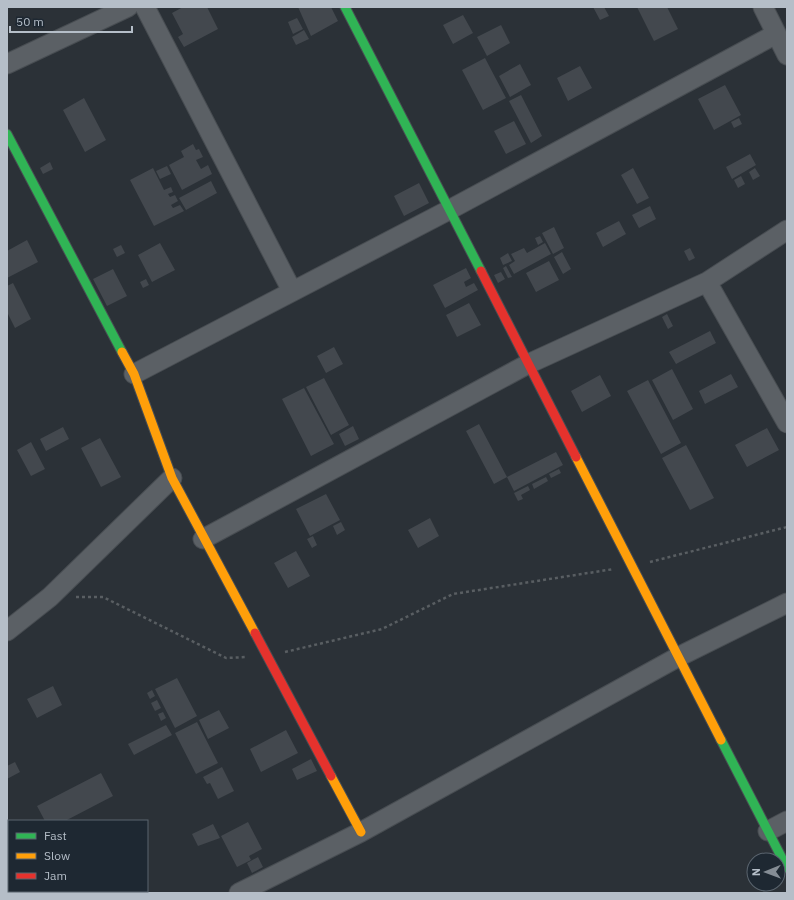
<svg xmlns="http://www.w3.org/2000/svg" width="794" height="900" font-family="'IBM Plex Sans',sans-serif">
<rect width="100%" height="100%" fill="#2b3137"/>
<path fill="#43484e" d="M183 7H207L218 29 184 47 178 37 183 34 172 13Z
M298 7H331L338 21 311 36Z
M593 7H604L609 16 600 20Z
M637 7H667L678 29 654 41Z
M463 15 473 33 453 44 443 25Z
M297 18 303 29 293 34 288 22Z
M501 25 510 43 487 56 477 37Z
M304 30 309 39 296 45 292 37Z
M485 58 506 98 483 110 462 70Z
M520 64 531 85 510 97 499 76Z
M580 66 592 88 568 101 557 78Z
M725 85 741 115 714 130 698 99Z
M521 95 542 136 531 143 509 101Z
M84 98 106 140 85 152 63 110Z
M739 118 742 124 734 128 731 122Z
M514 121 526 144 506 154 494 131Z
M193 144 196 150 199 149 203 157 196 160 201 169 208 165 212 174 182 190 169 165 184 157 181 151Z
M750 154 756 165 732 179 726 167Z
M50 162 53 169 43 174 40 168Z
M167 166 171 174 160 179 156 171Z
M153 168 164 190 171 187 173 192 168 194 170 197 175 195 178 201 171 205 173 208 180 205 184 211 154 226 130 180Z
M633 168 649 198 637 204 621 175Z
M755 168 760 176 753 180 749 172Z
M741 176 745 184 738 188 734 180Z
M211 181 217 193 186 210 179 198Z
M419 183 429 203 404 216 394 196Z
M650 206 656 219 639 228 632 215Z
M619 221 626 234 603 247 596 233Z
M554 227 564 248 553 254 542 233Z
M540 236 543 242 538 245 535 238Z
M27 240 38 262 7 278V251Z
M160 243 175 270 152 282 138 255Z
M545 243 551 254 514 274 509 265 515 261 511 254 524 248 527 253Z
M121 245 125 253 117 257 113 249Z
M690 248 695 258 689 261 684 251Z
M562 252 571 269 563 274 554 257Z
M508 253 512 261 503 265 500 258Z
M549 261 559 280 536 292 526 273Z
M506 266 512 277 508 278 503 268Z
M466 268 471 278 464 282 466 287 474 283 478 290 445 308 433 285Z
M113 269 127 296 107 306 93 279Z
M501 272 505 279 498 283 494 275Z
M146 279 149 285 143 288 140 282Z
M13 283 31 319 15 328 7 312V286Z
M469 303 481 325 457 337 446 315Z
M667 314 673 326 668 329 662 317Z
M710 331 716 343 676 364 669 352Z
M334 347 343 364 326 373 317 356Z
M672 369 693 409 673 420 652 380Z
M731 374 738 387 705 404 699 391Z
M600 375 611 396 582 412 571 391Z
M324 378 349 425 331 435 306 387Z
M648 380 681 443 661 454 627 391Z
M304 388 334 444 311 456 282 399Z
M479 424 507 477 494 484 466 431Z
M353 426 359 439 345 446 339 434Z
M63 427 69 439 46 451 40 439Z
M767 428 779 450 747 467 735 445Z
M100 438 121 477 101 487 81 448Z
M31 442 45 469 31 476 17 450Z
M686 445 714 498 690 510 662 458Z
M556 452 563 465 514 491 507 477Z
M559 469 561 473 551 478 549 474Z
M546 477 548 481 534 489 532 484Z
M528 486 530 490 521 495 523 499 518 501 514 493Z
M326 494 340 520 310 536 296 509Z
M430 518 439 536 418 548 408 530Z
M341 522 345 530 337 535 333 526Z
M313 536 317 545 312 548 307 539Z
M296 551 310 576 288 588 274 563Z
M177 678 197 716 175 728 155 689Z
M53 686 62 705 37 718 27 699Z
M152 690 155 696 150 699 147 693Z
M157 700 161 708 155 711 151 703Z
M219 710 229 728 208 739 199 720Z
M163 712 166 718 161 721 158 714Z
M197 722 218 763 196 774 175 733Z
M166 725 172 735 134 755 128 744Z
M286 730 298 753 261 772 250 749Z
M311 759 317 771 297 780 292 769Z
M15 762 20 772 7 779V766Z
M222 767 234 791 218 799 210 783 207 784 203 777Z
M101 773 113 796 65 821H45L37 806Z
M248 822 262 849 249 856 251 860 237 867 221 836Z
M213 824 220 838 198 846 192 834Z
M258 857 263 867 252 873 247 863Z"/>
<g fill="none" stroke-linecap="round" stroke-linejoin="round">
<defs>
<path id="street" d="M145 7 292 291
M763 7 787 55
M7 64 128 7
M707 282 787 423
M134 374 449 210 776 34
M203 539 528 364 707 282 787 230
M7 631 50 597 172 478
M768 831 787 821
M239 893 361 832 678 657 787 603"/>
<path id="fast" d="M345 7 481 271
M7 134 122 352
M721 740 787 868"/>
<path id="slow" d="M122 352 134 374 172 478 255 633
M576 457 721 740
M331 776 361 832"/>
<path id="jam" d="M481 271 576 457
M255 633 331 776"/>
</defs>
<use href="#street" stroke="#484d52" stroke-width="21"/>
<use href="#fast" stroke="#484d52" stroke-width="11"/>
<use href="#slow" stroke="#484d52" stroke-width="11"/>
<use href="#jam" stroke="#484d52" stroke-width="11"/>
<path stroke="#595e62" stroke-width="2.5" stroke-dasharray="3 3" stroke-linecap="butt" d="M650 562 787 527
M76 597H103L226 658 247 657
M285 652 382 629 453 594 614 569"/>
<use href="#street" stroke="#5b6065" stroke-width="19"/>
<use href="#fast" stroke="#30b455" stroke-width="9"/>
<use href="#slow" stroke="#ff9f0a" stroke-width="9"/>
<use href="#jam" stroke="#e5322d" stroke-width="9"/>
</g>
<rect width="794" height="900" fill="none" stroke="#b5bec8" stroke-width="16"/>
<rect x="8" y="820" width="140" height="72" fill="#1e2832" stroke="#5a646e"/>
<rect x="16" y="833" width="20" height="6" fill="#30b455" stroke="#5a646e"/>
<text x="44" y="840" font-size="12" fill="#b5bec8">Fast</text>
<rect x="16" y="853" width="20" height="6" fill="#ff9f0a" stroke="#5a646e"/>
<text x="44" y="860" font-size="12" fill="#b5bec8">Slow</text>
<rect x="16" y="873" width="20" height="6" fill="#e5322d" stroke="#5a646e"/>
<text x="44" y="880" font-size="12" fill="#b5bec8">Jam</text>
<g transform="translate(766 872) rotate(269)"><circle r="19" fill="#1e2832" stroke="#5a646e"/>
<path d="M0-3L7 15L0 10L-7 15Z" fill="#858d95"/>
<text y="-6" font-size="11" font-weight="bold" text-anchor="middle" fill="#b5bec8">N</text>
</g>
<path d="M10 26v6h122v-6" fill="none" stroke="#b5bec8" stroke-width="2"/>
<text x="16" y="26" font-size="12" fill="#b5bec8" stroke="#1e2832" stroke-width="3" paint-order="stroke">50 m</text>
</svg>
